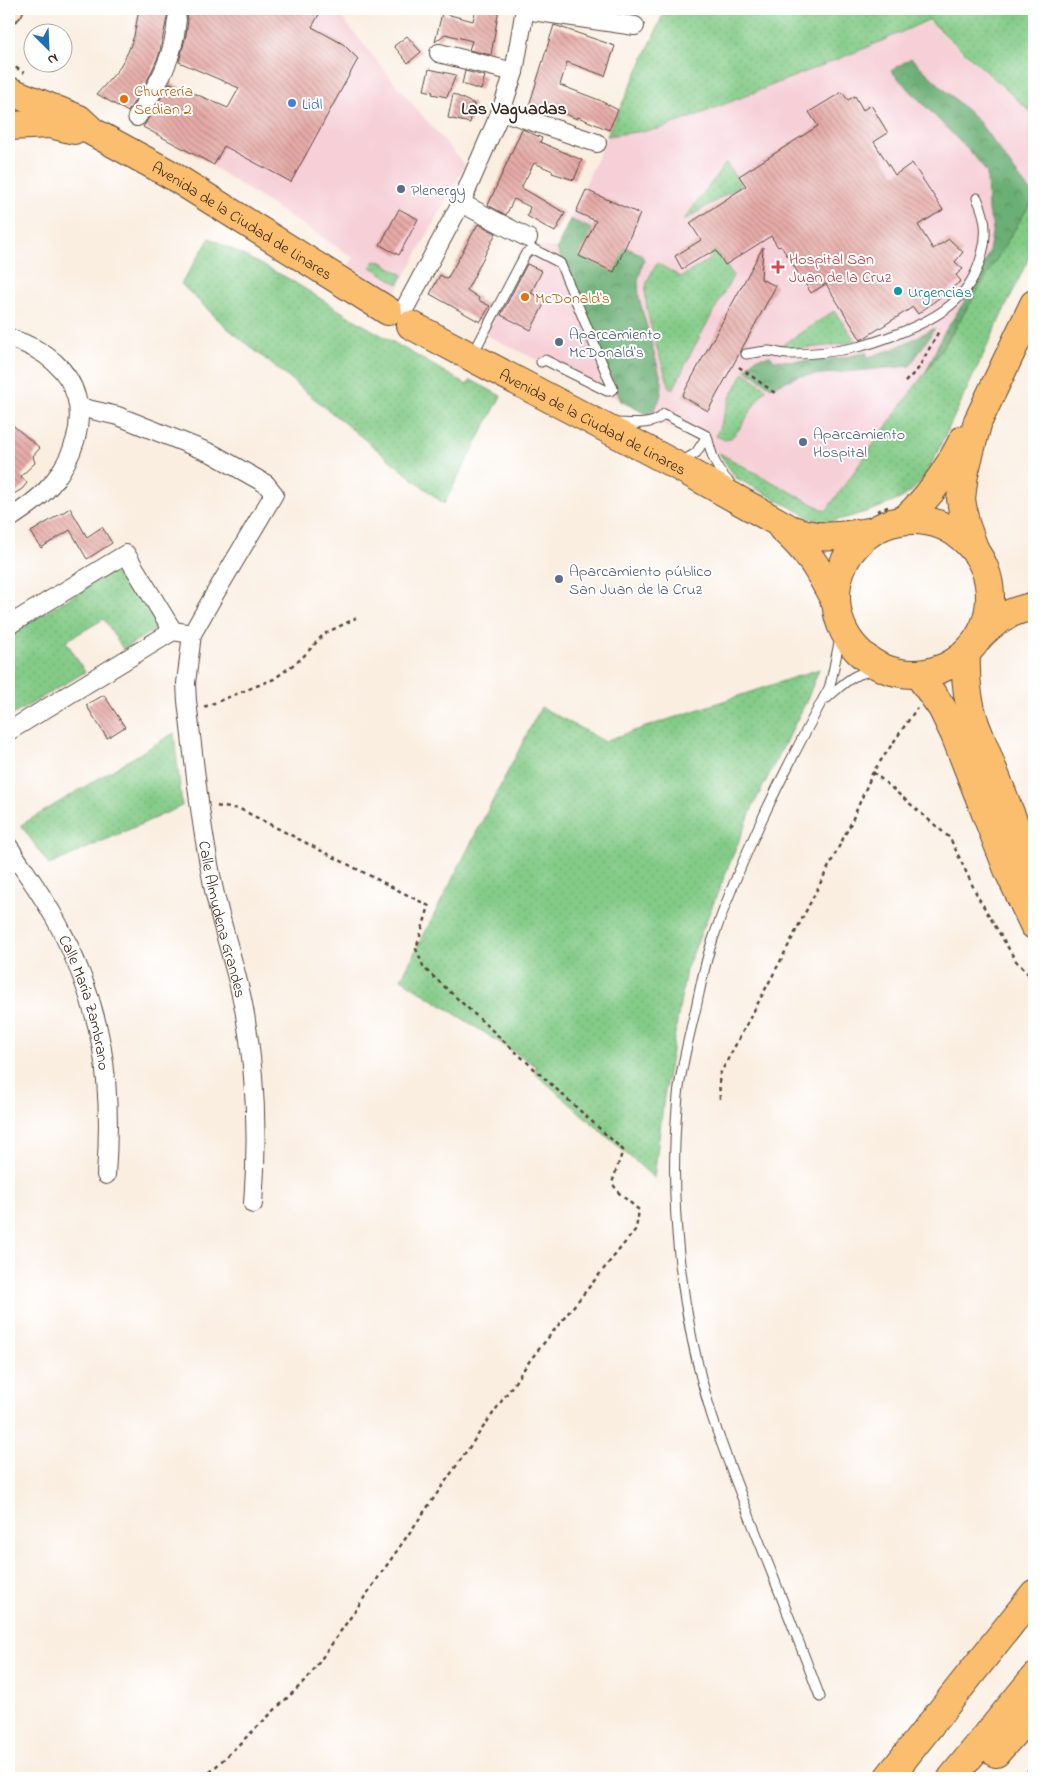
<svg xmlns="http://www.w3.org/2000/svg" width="1043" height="1787" font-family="'Indie Flower',sans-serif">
<defs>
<pattern id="green-dots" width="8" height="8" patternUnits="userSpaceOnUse" patternTransform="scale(1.25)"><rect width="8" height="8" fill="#83cb87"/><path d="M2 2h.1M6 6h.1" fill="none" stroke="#72ae74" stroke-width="1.8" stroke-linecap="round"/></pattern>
<pattern id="forest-crowns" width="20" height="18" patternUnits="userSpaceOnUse" patternTransform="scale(1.25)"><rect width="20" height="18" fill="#6aaf74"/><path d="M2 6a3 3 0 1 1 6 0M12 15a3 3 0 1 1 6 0" fill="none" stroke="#588f5f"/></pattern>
<pattern id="building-back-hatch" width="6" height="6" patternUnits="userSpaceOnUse" patternTransform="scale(1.25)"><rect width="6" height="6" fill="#e6aba8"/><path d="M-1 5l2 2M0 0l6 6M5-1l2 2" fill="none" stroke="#bc8b88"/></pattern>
</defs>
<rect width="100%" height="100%" fill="#fff"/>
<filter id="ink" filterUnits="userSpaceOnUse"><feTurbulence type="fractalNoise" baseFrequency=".02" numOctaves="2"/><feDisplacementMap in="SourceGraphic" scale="10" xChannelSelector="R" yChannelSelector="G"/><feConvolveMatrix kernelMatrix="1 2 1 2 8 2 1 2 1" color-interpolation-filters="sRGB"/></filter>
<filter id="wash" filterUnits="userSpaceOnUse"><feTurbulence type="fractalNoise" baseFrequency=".0096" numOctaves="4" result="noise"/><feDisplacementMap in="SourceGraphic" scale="20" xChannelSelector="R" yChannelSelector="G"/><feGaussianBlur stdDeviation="1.12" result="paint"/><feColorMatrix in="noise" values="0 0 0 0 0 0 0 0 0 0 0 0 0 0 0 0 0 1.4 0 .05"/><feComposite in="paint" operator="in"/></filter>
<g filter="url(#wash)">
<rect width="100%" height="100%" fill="#faeee1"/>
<path fill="#f6cfd7" d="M299 9H335L404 94 465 165 396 293 348 266 354 258 213 167 272 56Z
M929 22 1034 116V198L980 285 949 339 826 511 615 398 476 330 523 245H533L557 248 607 136 659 129 685 120Z"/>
<path fill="url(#green-dots)" stroke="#5f7a52" d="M665 9H1034V115L929 20 868 47 685 120 659 129 607 136 653 38Z
M726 163 741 185 683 221Z
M1034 198V247L927 474C920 482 914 490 905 496 894 504 840 521 827 522 823 522 819 521 815 520L736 478 719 453 826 511 949 339 980 285Z
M210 238 289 279 350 317 467 385 471 380 501 396 444 504 226 327 181 284Z
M716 250 733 276 692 351 674 388H670C663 365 642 310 646 287 647 279 653 271 657 263L681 277 712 258 710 254Z
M375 261 382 262 403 275 398 284 371 267Z
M834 311 856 341C830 346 805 350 779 347Z
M744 372 767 389C753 400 740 439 725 440L716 436 730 398Z
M123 565 160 626 123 649 104 619 66 641 85 672 9 717V635Z
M819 669 807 700 754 804 686 970 664 1097 654 1178 535 1073 536 1066 401 979 541 707 604 741Z
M174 733 182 806 49 865 21 825Z"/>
<path fill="url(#forest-crowns)" stroke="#526c49" d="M911 58 979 122 1027 188 1034 193V198C997 256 965 316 926 372L942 336 977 282 989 252 993 227 988 211 987 173 975 157 891 71Z
M570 219 592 229 580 256 625 247 641 254 644 260 638 281 639 298 662 382C662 395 659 407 648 415L621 401 557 249Z
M935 328 910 366 799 376 771 387 745 369 756 358 770 356 774 360C805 362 837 361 866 352L868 357 893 349Z"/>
<g id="blocks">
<path fill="url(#building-back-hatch)" d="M139 9H176L168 13 159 55 149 77 128 112 97 94 118 70 128 52 134 36Z
M179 9H322L312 27 343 44 358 59 291 182 224 146 214 165 143 127 170 83 228 108 239 88 179 62 186 35 188 20 187 14Z
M476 9H499L491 55 469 50 472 41 445 34 435 42 442 13 473 21Z
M554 25 615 46 605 76 567 62 560 85 599 100 618 110 609 130 578 117 577 119 551 108 550 113 529 106Z
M407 36 421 52 408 63 394 46Z
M429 69 456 75 447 97 432 94 433 92 424 90Z
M465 71 485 76 481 90 462 84Z
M842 92 848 100 855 96 863 110 871 105 888 133 874 142 895 175 912 163 943 210 918 225 933 249 949 239 963 252 955 262 963 269 956 275 961 281 918 314 913 307 861 340 826 284 811 293 781 246 778 247 771 236 725 265 716 250 710 254 709 253 682 269 675 256 701 240 690 223 746 186 739 176 818 126 809 112Z
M453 94 474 104 470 123 448 118Z
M522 129 542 138 540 142 582 160 574 180 552 173 553 171 534 163 522 186V188L565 213 555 232 527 216 530 207 514 199 506 215 488 205Z
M586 190 640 214 614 272 579 256 596 221 576 212Z
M399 209 418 219 399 255 380 245Z
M478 224 496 233 467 290 479 298 478 300 490 306 480 322 430 294 440 275 447 279Z
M763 247 761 279 776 286 708 411 682 396Z
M527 264 542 271 531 293 546 300 531 330 501 315Z
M9 422 40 448 33 456 35 463 21 476 27 483 22 489 9 497Z
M70 508 87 537 102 527 112 543 87 559 70 530 41 548 31 532Z
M104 695 125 727 107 738 86 705Z"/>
</g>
</g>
<g filter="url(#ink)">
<use href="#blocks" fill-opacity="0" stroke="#58473b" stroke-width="1"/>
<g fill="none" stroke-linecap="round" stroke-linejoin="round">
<defs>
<path id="lane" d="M473 354 526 253 533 249 560 263 613 389 610 391H607L545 360 541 362
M746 354C754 353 762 351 769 351 776 352 782 354 788 354 811 354 835 352 857 347 871 344 884 339 897 334 938 318 971 299 982 254 988 234 986 217 977 198
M615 423C629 423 654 427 664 414L707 436C711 454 716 470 730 483
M681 462 696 453 707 436
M827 698C851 677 854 672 887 669
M820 1697C798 1639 775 1581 752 1523 738 1487 723 1450 711 1413 680 1312 668 1201 678 1096 681 1068 688 1040 695 1012 700 990 704 967 711 945 741 856 784 771 829 688 835 669 836 649 843 630"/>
<g id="street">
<path d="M525 10 635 26"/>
<path d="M439 53 514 72"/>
<path d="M501 111 597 143"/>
<path d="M137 117C158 84 174 59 177 19"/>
<path d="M461 203 528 238"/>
<path d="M406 306 461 203 501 111 514 72 525 9"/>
<path d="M9 338C85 361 99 425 51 485 39 499 24 509 9 519"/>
<path d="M79 407 118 416 213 454 266 484 274 494 213 597 192 634"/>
<path d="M9 625 126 554 173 631"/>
<path id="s1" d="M173 631 192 634 186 683 187 701C194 761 200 821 212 880 220 924 236 965 244 1009 256 1073 258 1139 253 1204"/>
<path d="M9 731 173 631"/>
<path id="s2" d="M9 847C25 872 44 897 58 924 103 1009 113 1081 106 1175"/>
</g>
<path id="secondary" d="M9 10 10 9"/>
<g id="primary">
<path id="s3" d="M9 91 79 119 93 132 168 173 388 311"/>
<path d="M9 126 50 124 74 130"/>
<path id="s4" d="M411 325 674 464 790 529C820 541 840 536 871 532"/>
<circle cx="913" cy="597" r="77"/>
<path d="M904 520C930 497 948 470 963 440"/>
<path d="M782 528C810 553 819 570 836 603"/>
<path d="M974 548 965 523 961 499 964 474 978 421 1034 304"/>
<path d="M980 636C998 618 1009 612 1034 606"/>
<path d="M966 654C965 679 967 700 975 724L1034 874"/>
<path d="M918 674 942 708 955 735 1009 872 1034 925"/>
</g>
<path id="highway" d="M996 1753 1034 1710
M888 1778 1034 1594
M952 1778 1034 1678"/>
</defs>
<use href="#lane" stroke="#58473b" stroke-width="11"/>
<use href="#street" stroke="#58473b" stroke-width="20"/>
<use href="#secondary" stroke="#58473b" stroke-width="28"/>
<use href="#primary" stroke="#58473b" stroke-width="30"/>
<use href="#highway" stroke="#58473b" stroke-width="30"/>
<path stroke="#58473b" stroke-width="2.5" stroke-dasharray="4 4" stroke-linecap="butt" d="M9 63 24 73
M739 367 775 393
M905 382 918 369 940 329
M877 511 888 507
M204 707 274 679 301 659 324 634 356 618
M873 772 950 838 978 897 1016 961 1034 980
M720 1099 719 1076 782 958 850 825 873 772 917 708
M204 1778 308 1678 531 1359 636 1229 639 1210 619 1193 612 1183 623 1150 424 968 416 949 429 906 240 809 215 806
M1023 1778 1034 1762"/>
<use href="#lane" stroke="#fff" stroke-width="9"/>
<use href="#street" stroke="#fff" stroke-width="18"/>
<use href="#secondary" stroke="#fde5c5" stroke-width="25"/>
<use href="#primary" stroke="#fbbe6e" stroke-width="28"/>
<use href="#highway" stroke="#fbbe6e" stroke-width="28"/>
</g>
</g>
<g fill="#e8710a" stroke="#fff" stroke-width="2">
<circle cx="124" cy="99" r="5"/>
<circle cx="525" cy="297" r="5"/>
</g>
<circle fill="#3f7fe0" stroke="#fff" stroke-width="2" cx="292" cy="103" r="5"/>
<g fill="#5c6f8a" stroke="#fff" stroke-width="2">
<circle cx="401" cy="189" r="5"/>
<circle cx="559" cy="342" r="5"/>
<circle cx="803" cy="442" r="5"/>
<circle cx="559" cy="579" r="5"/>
</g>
<path fill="#e0444e" stroke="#fff" stroke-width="2" d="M775.5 259.5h5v5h5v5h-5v5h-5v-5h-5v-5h5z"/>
<circle fill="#0f9aa8" stroke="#fff" stroke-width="2" cx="898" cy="291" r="5"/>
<g text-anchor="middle" stroke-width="4" stroke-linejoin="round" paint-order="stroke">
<g font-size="16" fill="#c56008" stroke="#fff" text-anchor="start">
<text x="134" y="96">Churrería<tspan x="134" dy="18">Sedian 2</tspan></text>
<text x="535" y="303">McDonald's</text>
</g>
<g font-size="16" fill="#366cbe" stroke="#fff" text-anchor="start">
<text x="302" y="109">Lidl</text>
</g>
<g font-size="16" fill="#4e5e75" stroke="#fff" text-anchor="start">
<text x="411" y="195">Plenergy</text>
<text x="569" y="339">Aparcamiento<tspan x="569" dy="18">McDonald's</tspan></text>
<text x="813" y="439">Aparcamiento<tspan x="813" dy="18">Hospital</tspan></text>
<text x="569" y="576">Aparcamiento público<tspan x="569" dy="18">San Juan de la Cruz</tspan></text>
</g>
<g font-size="16" fill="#3b2a1e" stroke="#fff">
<text dy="6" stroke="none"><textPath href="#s3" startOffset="268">Avenida de la Ciudad de Linares</textPath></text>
<text dy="6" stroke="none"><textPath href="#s4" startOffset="206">Avenida de la Ciudad de Linares</textPath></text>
<text dy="6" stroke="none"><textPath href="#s1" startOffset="308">Calle Almudena Grandes</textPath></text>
<text dy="6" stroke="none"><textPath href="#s2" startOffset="175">Calle María Zambrano</textPath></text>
</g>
<g font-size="16" fill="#be3a42" stroke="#fff" text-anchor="start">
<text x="789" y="264">Hospital San<tspan x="789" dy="18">Juan de la Cruz</tspan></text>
</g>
<g font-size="16" fill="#0d838f" stroke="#fff" text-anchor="start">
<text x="908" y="297">Urgencias</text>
</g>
<g font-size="18" font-weight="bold" fill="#3b2a1e" stroke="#fff">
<text x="514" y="114">Las Vaguadas</text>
</g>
</g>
<rect width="1043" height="1787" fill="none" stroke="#fff" stroke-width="30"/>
<g transform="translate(48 48) rotate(156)"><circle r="24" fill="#ffffff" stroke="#b1aaa5"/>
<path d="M0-4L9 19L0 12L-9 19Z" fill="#1f6fb2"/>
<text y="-8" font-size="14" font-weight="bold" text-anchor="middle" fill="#3b2a1e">N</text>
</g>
</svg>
